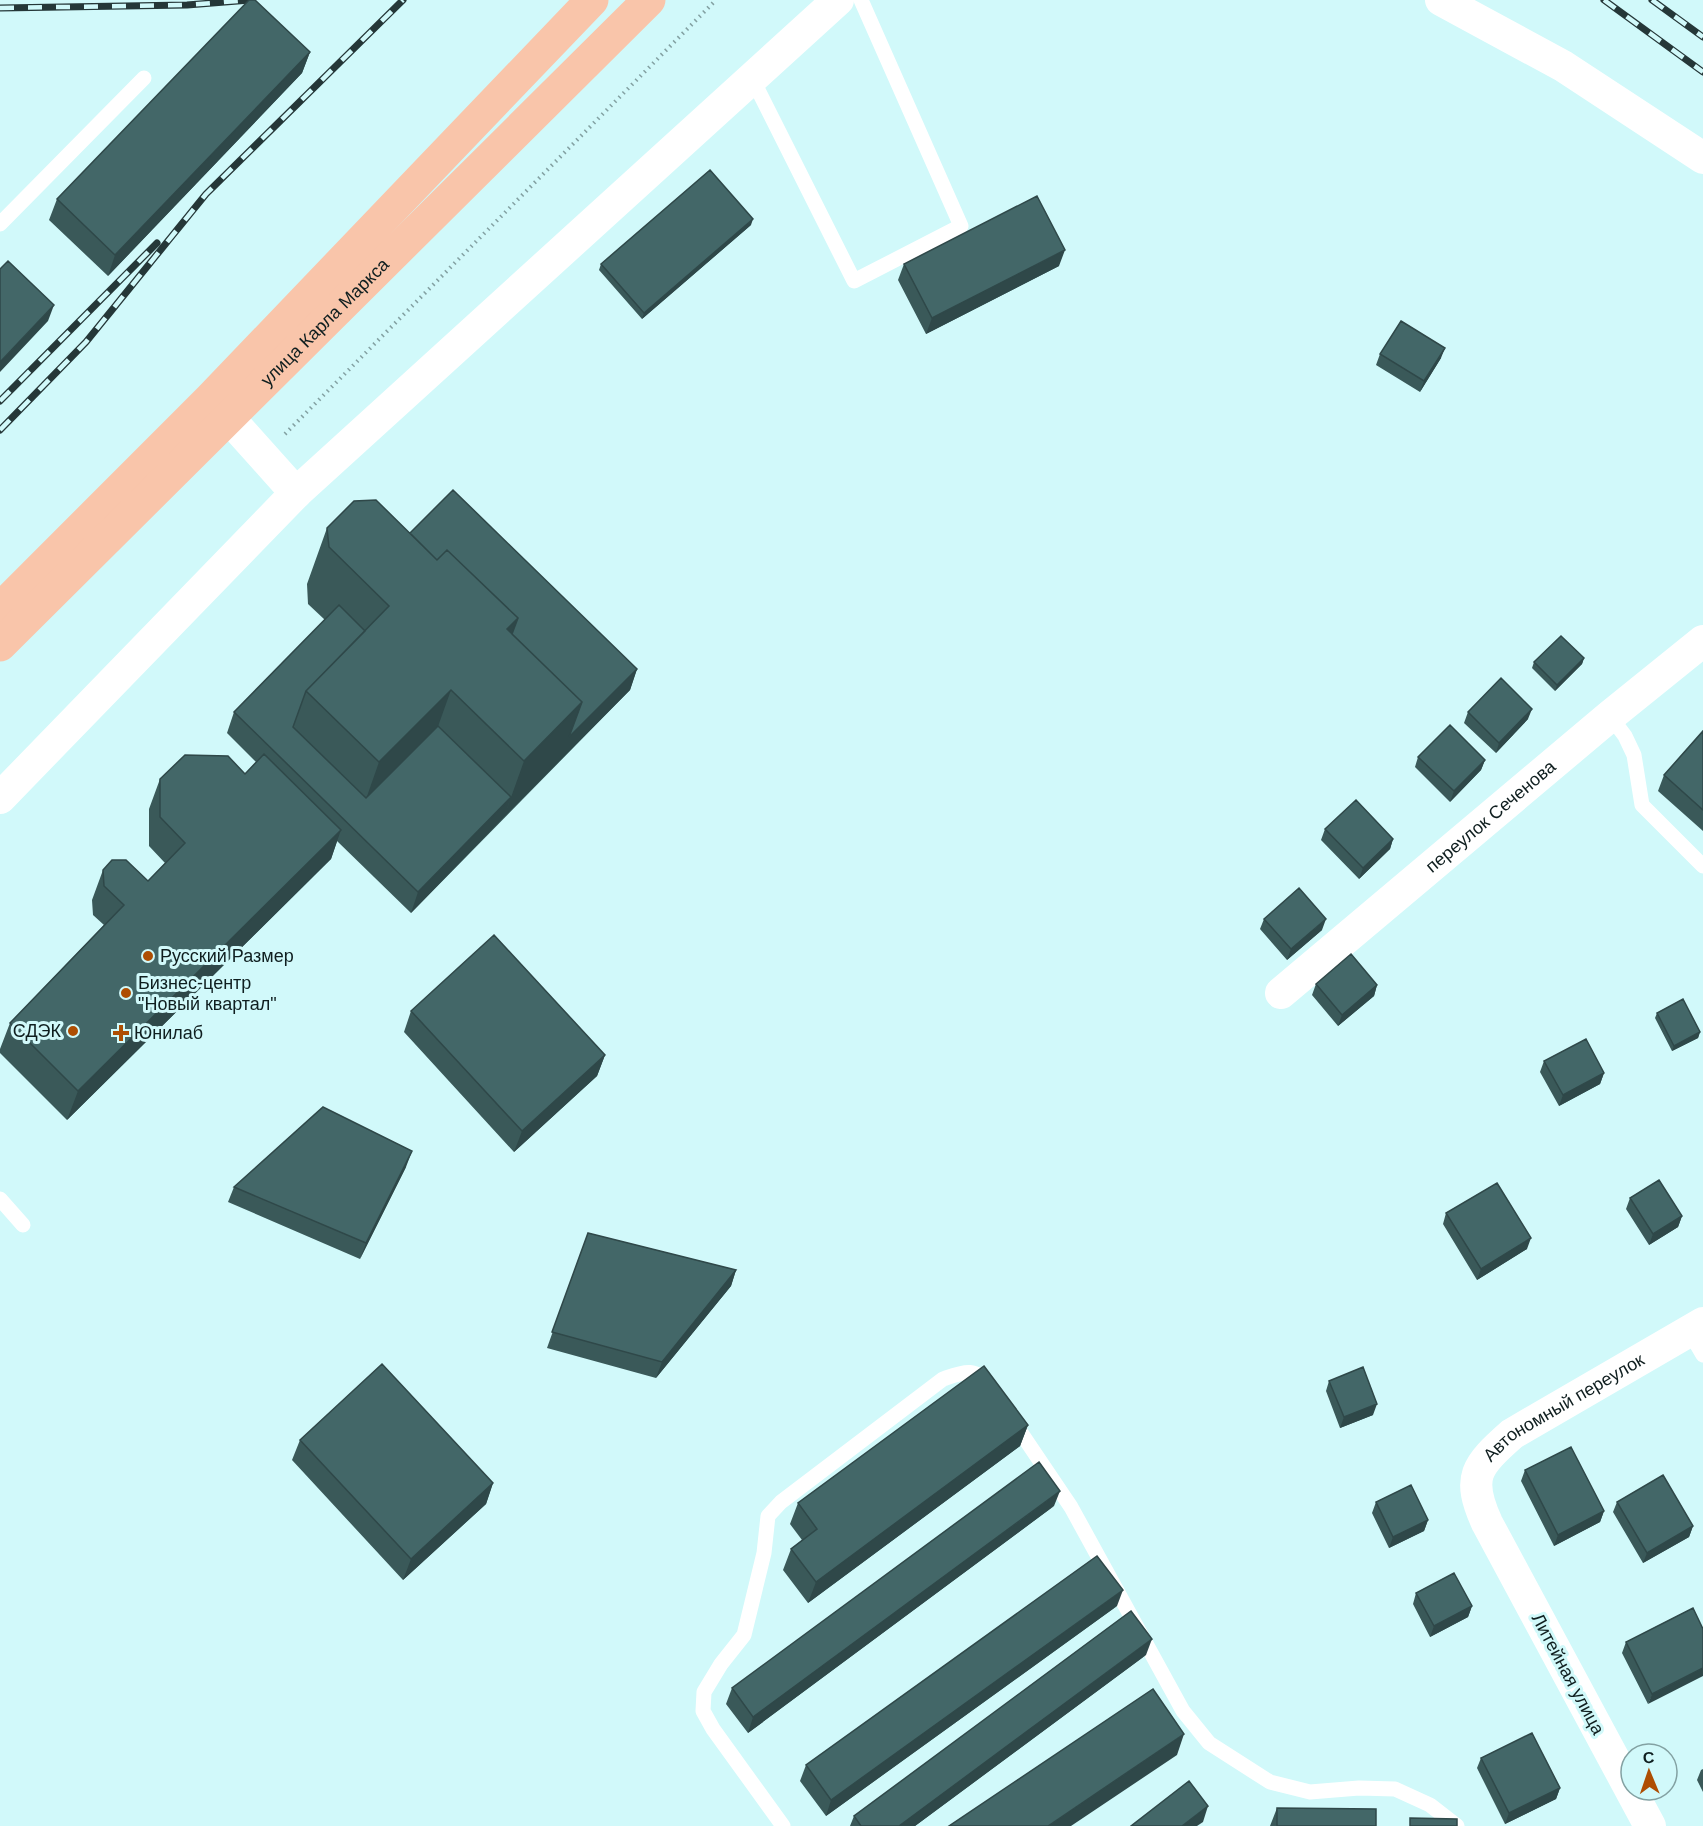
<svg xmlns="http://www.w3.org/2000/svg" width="1703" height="1826" font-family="Arial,sans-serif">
<rect width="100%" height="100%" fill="#d1f9fa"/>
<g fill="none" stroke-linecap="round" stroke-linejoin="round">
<path stroke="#83a1a2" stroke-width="4" stroke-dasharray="1.5 4.5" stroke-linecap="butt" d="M285 434 716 0"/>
<path stroke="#fff" stroke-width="15" d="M752 78 854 281 961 226 861 0
M0 224 144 78
M1610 716 1625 736 1634 755 1642 805 1703 866
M0 1199 23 1225
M1689 1331 1703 1355
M1013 1421 1071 1507 1183 1711 1209 1743 1270 1782 1310 1792 1359 1788 1395 1789 1430 1805 1457 1826
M783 1826 713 1729 703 1711 704 1692 721 1664 744 1635 764 1553 768 1516 781 1502 943 1379C963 1372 976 1366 989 1386"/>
<g stroke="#fff" stroke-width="32">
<path d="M1441 0 1563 66 1703 158"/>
<path d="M228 417 296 493"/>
<path d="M0 798 296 493 838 0"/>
<path id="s1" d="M1281 993 1610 716 1703 641"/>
<path id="s2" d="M1650 1826 1487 1523C1466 1477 1476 1466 1512 1434L1703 1323"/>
</g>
<g stroke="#f9c5aa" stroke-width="33">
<path d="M0 609 210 399 592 0"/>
<path id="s3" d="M0 645 649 0"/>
</g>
<defs>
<path id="rail" d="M1604 0 1703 72
M1652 0 1703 37
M0 8 187 5 250 0
M0 401 157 243
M0 430 86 342 206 194 403 0"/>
</defs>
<use href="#rail" stroke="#253738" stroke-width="7"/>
<use href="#rail" stroke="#d1f9fa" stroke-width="4.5" stroke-dasharray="14" stroke-linecap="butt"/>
</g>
<path fill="#3a5959" d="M310 52 302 73 108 276 49 220 57 199Z
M751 225 642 319 599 270 601 264Z
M904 264 1059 266 926 334 898 280Z
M1380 354 1441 358 1420 392 1376 365Z
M327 528 410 533 637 669 630 690 411 913 337 841 331 859 67 1120 0 1053V1049L10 1023 104 925 93 915 92 900 103 870 148 881 165 863 149 846V809L160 779 245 774 256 762 227 733 234 712 325 620 308 604 307 584Z
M1584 658 1582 664 1555 691 1532 668 1534 662Z
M1468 712 1528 719 1496 753 1464 723Z
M1703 731V831L1658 791 1664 775Z
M1418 757 1485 760 1481 770 1450 802 1415 767Z
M1325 829 1393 839 1390 849 1359 879 1321 840Z
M1264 919 1322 930 1287 960 1260 929Z
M1316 984 1377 985 1374 996 1338 1026 1312 995Z
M411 1011 605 1055 597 1076 514 1152 404 1032Z
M1657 1013 1700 1032 1698 1038 1672 1051 1655 1018Z
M1544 1061 1604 1073 1600 1084 1559 1106 1540 1072Z
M406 1167 360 1259 228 1202 234 1187Z
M1630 1198 1682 1216 1678 1227 1649 1245 1626 1209Z
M1446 1213 1527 1249 1477 1280 1443 1224Z
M588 1233 736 1270 731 1286 656 1378 547 1348Z
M1329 1381 1373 1415 1340 1428 1326 1391Z
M1028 1425 1020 1446 808 1603 783 1570 791 1549 802 1540 790 1524 798 1503Z
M300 1440 493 1483 486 1504 403 1580 292 1460Z
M1525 1470 1604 1511 1600 1522 1554 1546 1521 1481Z
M1376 1502 1428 1520 1424 1531 1389 1548 1372 1513Z
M1617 1502 1693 1526 1689 1537 1643 1563 1613 1512Z
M1054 1506 748 1733 726 1704 732 1688Z
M1416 1593 1472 1606 1468 1617 1430 1637 1413 1604Z
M1117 1606 826 1816 800 1781 806 1765Z
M1693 1608 1648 1704 1622 1653 1626 1642Z
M1146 1655 915 1826H850L854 1816Z
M1481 1758 1560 1788 1556 1799 1505 1824 1477 1768Z
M1703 1769V1792L1697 1780 1701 1770Z
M1277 1808 1376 1826H1270Z"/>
<path fill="#2f4849" d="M310 52 302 73 108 276 115 255Z
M753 219 751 225 642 319 644 313Z
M1065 250 1059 266 926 334 932 318Z
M54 305 48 321 0 372V362Z
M1445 348 1441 358 1420 392 1424 381Z
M518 618 499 669 507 629Z
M1584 658 1582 664 1555 691 1557 685Z
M637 669 630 690 504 817 524 761 582 702Z
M451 690 431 746 359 819 379 762Z
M1532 709 1528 719 1496 753 1499 743Z
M1485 760 1481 770 1450 802 1454 791Z
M511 797 504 817 411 913 418 892Z
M341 830 331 859 67 1120 78 1091Z
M1393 839 1390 849 1359 879 1363 868Z
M1326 919 1322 930 1287 960 1291 949Z
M1377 985 1374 996 1338 1026 1342 1015Z
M1700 1032 1698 1038 1672 1051 1674 1046Z
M605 1055 597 1076 514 1152 522 1131Z
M1604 1073 1600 1084 1559 1106 1563 1095Z
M412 1151 406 1167 360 1259 366 1243Z
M1682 1216 1678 1227 1649 1245 1653 1234Z
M1531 1238 1527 1249 1477 1280 1481 1269Z
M736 1270 731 1286 656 1378 662 1362Z
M1377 1404 1373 1415 1340 1428 1344 1417Z
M1028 1425 1020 1446 808 1603 816 1582Z
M493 1483 486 1504 403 1580 411 1559Z
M1060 1491 1054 1506 748 1733 753 1717Z
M1604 1511 1600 1522 1554 1546 1558 1535Z
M1428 1520 1424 1531 1389 1548 1393 1537Z
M1693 1526 1689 1537 1643 1563 1647 1553Z
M1123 1590 1117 1606 826 1816 831 1800Z
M1472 1606 1468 1617 1430 1637 1434 1626Z
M1152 1639 1146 1655 915 1826H899Z
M1703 1668V1676L1648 1704 1652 1694Z
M1184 1734 1177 1755 1071 1826H1048Z
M1560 1788 1556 1799 1505 1824 1509 1813Z
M1208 1806 1203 1822 1197 1826H1182Z"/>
<path fill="#436768" stroke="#2f4849" stroke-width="1.5" d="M249 0H255L310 52 115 255 57 199Z
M710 170 753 219 644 313 601 264Z
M1037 196 1065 250 932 318 904 264Z
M8 261 54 305 0 362V269Z
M1401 321 1445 348 1424 381 1380 354Z
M453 490 637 669 569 737 582 702 512 634 518 618 447 550 437 560 410 533Z
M376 500 437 560 447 550 518 618 507 629 582 702 524 761 451 690 379 762 306 691 389 606 329 547 327 528 354 501Z
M339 605 365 631 306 691 293 727 366 798 438 726 511 797 418 892 234 712Z
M1561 636 1584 658 1557 685 1534 662Z
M1501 678 1532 709 1499 743 1468 712Z
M1450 725 1485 760 1454 791 1418 757Z
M1703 731V810L1664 775Z
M264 754 341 830 78 1091 10 1023 124 905 104 886 103 870 112 860H126L148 881 185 843 160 817V779L185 755 228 756 245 774Z
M1356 800 1393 839 1363 868 1325 829Z
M1299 888 1326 919 1291 949 1264 919Z
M494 935 605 1055 522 1131 411 1011Z
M1351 954 1377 985 1342 1015 1316 984Z
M1683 999 1700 1032 1674 1046 1657 1013Z
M1586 1039 1604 1073 1563 1095 1544 1061Z
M323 1107 412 1151 366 1243 234 1187Z
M1659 1180 1682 1216 1653 1234 1630 1198Z
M1497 1183 1531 1238 1481 1269 1446 1213Z
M588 1233 736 1270 662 1362 552 1332Z
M382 1364 493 1483 411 1559 300 1440Z
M984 1366 1028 1425 816 1582 791 1549 817 1529 798 1503Z
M1363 1367 1377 1404 1344 1417 1329 1381Z
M1571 1447 1604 1511 1558 1535 1525 1470Z
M1039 1462 1060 1491 753 1717 732 1688Z
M1663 1475 1693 1526 1647 1553 1617 1502Z
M1411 1485 1428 1520 1393 1537 1376 1502Z
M1097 1556 1123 1590 831 1800 806 1765Z
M1454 1573 1472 1606 1434 1626 1416 1593Z
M1693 1608 1703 1629V1668L1652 1694 1626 1642Z
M1131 1611 1152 1639 899 1826H861L854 1816Z
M1153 1689 1184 1734 1048 1826H949Z
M1532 1733 1560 1788 1509 1813 1481 1758Z
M1189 1781 1208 1806 1182 1826H1131Z
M1277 1808 1376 1809V1826H1277Z
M1410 1818 1457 1819V1826H1410Z"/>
<g fill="#ae4e03" stroke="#d1f9fa" stroke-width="2">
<circle cx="148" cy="956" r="6"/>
<circle cx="126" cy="993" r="6"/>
<circle cx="73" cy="1031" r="6"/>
<path d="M118 1024h6v6h6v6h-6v6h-6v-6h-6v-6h6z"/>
</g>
<g text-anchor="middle" stroke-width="6" stroke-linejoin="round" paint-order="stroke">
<g font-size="18" fill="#0f1e1f" stroke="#d1f9fa">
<text dy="6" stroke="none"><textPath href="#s3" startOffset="458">улица Карла Маркса</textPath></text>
<text dy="6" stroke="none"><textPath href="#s1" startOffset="274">переулок Сеченова</textPath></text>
<text dy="6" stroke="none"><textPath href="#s2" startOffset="506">Автономный переулок</textPath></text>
<text transform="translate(1568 1674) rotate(62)" y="6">Литейная улица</text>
</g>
<g font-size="18" fill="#0f1e1f" stroke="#d1f9fa" text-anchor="start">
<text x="160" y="962">Русский Размер</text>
<text x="138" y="989">Бизнес-центр<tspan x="138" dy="21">"Новый квартал"</tspan></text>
<text x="61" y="1037" text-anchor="end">СДЭК</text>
<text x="134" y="1039">Юнилаб</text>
</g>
</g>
<g transform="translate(1649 1772) rotate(358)"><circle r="28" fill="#d1f9fa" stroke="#83a1a2" stroke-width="1.5"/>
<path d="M0-4.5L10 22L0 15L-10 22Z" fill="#ae4e03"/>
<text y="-9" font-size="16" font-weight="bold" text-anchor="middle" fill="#0f1e1f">С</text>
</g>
</svg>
